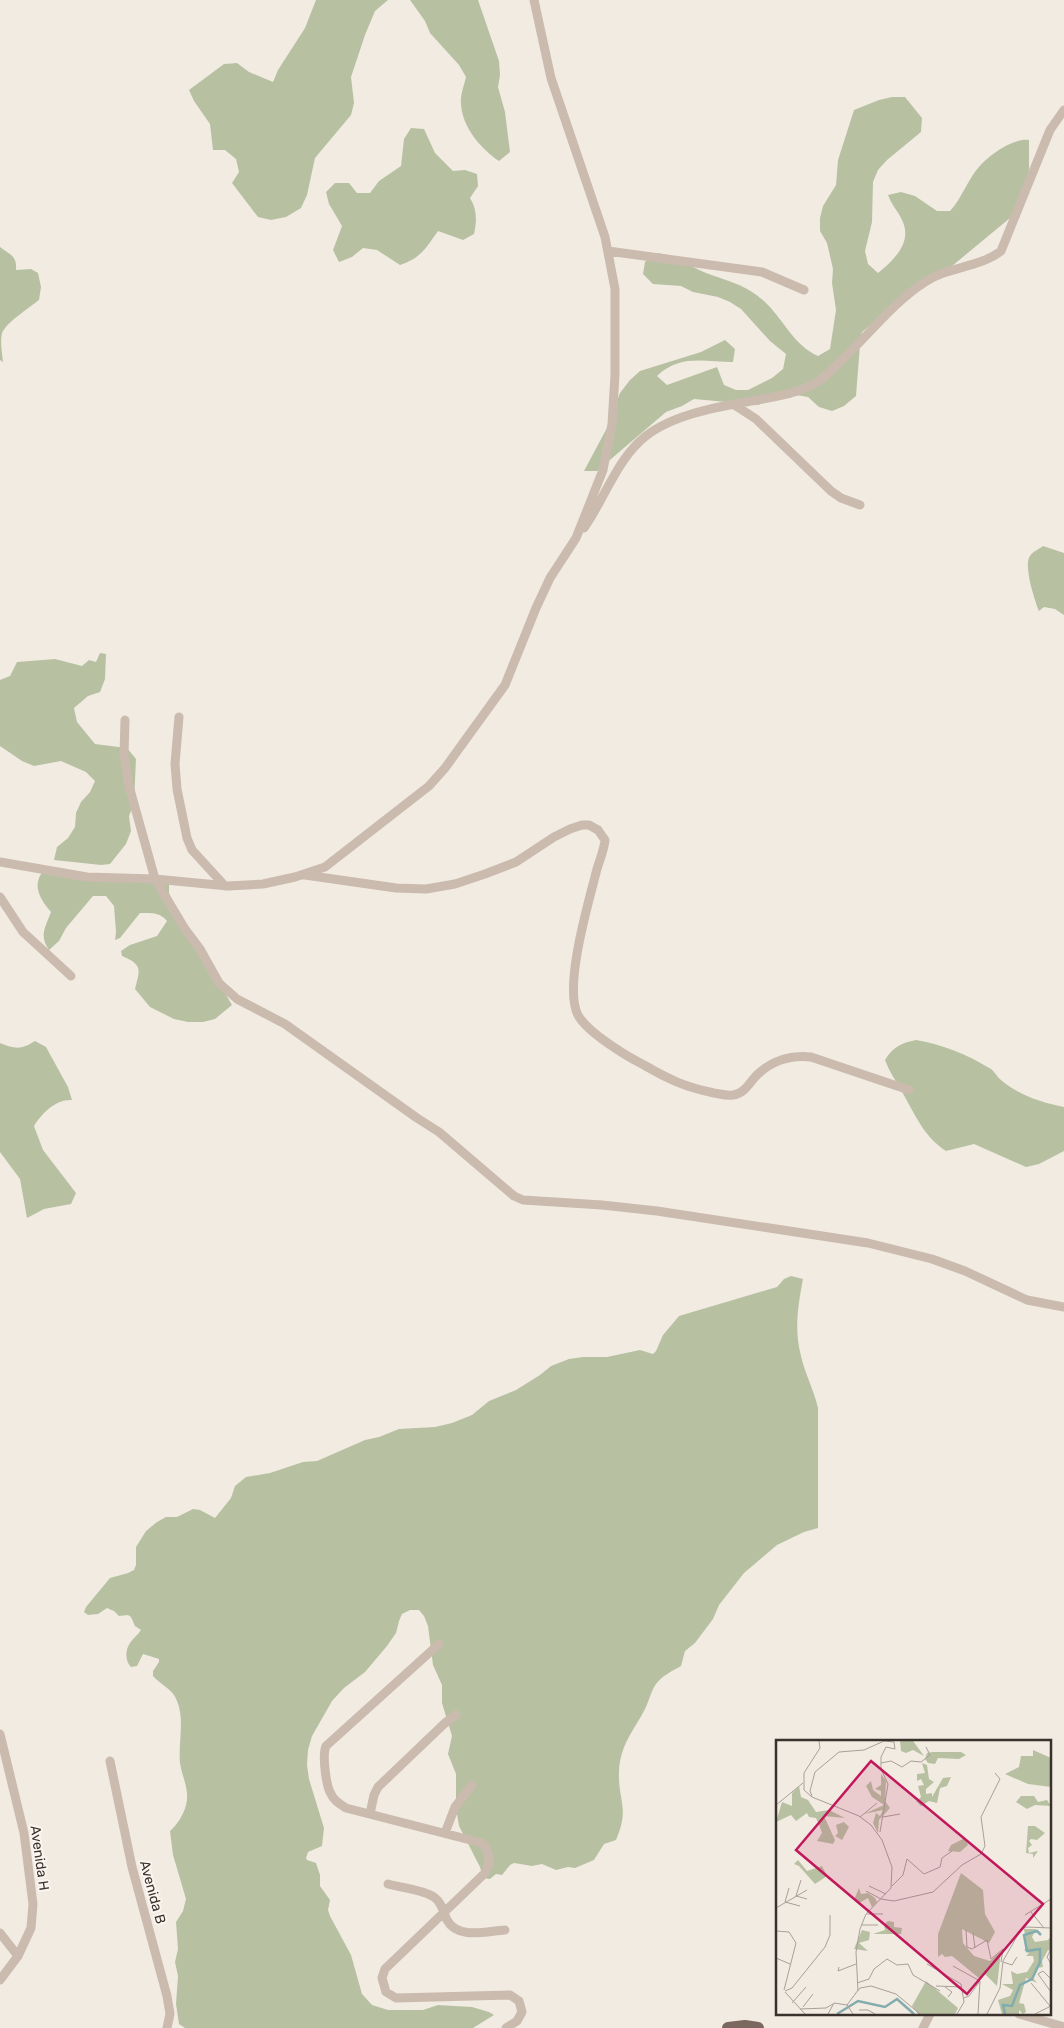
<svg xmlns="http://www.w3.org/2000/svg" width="1064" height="2028" font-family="Rubik,sans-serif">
<rect width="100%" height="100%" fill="#f2ebe2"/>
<path fill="#b7c1a2" d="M316 0H388L375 11 365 35 351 77 354 103 351 115 315 158 307 195 301 208 286 217 271 220 258 217 232 183 239 172 236 159 225 150H213L210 124 194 101 189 90 224 64 237 63 249 72 273 82 278 70 305 28Z
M410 0H478L499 61 500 75 498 87 505 112 510 152 499 161C481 149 462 127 461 104 460 95 464 86 466 77L459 65 430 33 425 21Z
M892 97H905L922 118 921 132 887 160 878 170 873 182 872 222 865 251 868 264 878 273C894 260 913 242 902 220 898 211 892 206 888 195L901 192 915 196 937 211H950C962 198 967 181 978 168 988 156 1012 138 1029 140V170L1026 182 1010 218 946 271 908 294 862 332 860 345 856 396 844 406 832 411 819 407 808 397 796 395 782 396 758 405 694 399 682 406 666 412 597 471H584L608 426 620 393 630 380 640 371 701 352 725 340 735 349 733 362C704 362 680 354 657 376L667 385 717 367 724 385 736 390H748L772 378 783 369 786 354 770 341 741 309 730 302 718 297 693 292 681 286 653 284 643 274 645 262 656 253C679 255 686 265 706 273 730 282 748 285 767 304 784 321 795 346 818 356L830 349 836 310 832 283 833 269 827 243 820 231V218L823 206 836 185 838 160 854 110 879 100Z
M411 128 424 129 435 153 453 171 465 170 477 174 478 186 470 198C477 209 477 221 474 234L463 240 438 231C426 248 421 258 400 265L377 250 363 248 352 257 339 262 333 250 342 226 329 204 326 192 335 183H349L357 193H370L379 181 401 166 404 139Z
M0 247C11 255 17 256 16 270L31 269 38 273 41 287 39 300C29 308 7 322 2 333 0 342 2 353 3 362L0 360Z
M1043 546 1064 553V615L1055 609 1044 607 1039 611C1035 601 1023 565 1030 556 1032 552 1039 549 1043 546Z
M100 653 106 654 105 679 100 692 88 696 74 708 77 722 95 744 127 748 136 759 134 803 129 816 131 831 126 844 110 864 101 865 54 860 57 847 68 838 75 827 76 813 81 802 90 792 95 781 86 772 61 761 34 766 22 761 0 746V680L10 676 17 662 55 659 82 666 89 660 96 662Z
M44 870 173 879 169 885V893L178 913 232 1005 215 1019 203 1022H188L174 1019 150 1007 135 989C140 969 143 965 122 956L121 951 130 945 157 936 167 921C160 912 151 913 140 913L120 938 115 940 116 932 114 906 106 896H93L66 928 59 941 49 950C39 936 45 928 51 912 40 899 31 885 44 870Z
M916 1040C944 1045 966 1054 991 1069 995 1072 997 1077 1001 1080 1018 1095 1043 1103 1064 1107V1151L1039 1164 1026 1167 974 1144 946 1151C926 1138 917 1119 906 1099 899 1085 890 1074 885 1060 893 1047 901 1043 916 1040Z
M35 1041 46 1047 68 1087 72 1100C56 1099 42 1113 34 1126L43 1150 76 1193 71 1204 44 1209 27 1218 20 1179 0 1152V1043C15 1049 21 1050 35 1041Z
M791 1276 803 1279C798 1306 794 1329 801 1356 805 1374 814 1390 818 1408V1528L804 1532 777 1545 744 1573 719 1605 713 1619 695 1643 685 1651 681 1666C672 1671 662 1676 656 1684 651 1691 649 1701 645 1709 633 1732 620 1745 619 1772 618 1802 630 1808 616 1840L604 1844 594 1860 575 1868 568 1867 556 1870 542 1864 532 1866 514 1863 510 1865 502 1875 496 1874 490 1879 483 1878 480 1867 459 1826 456 1808V1774L448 1754 452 1736 442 1703V1685L433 1665 428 1626 424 1616 419 1610H410L402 1614 399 1621 396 1633 387 1646 365 1672 344 1688 332 1701 312 1736 308 1750 307 1765 309 1779 324 1828 322 1846 308 1852 306 1858 307 1860 316 1863 320 1875V1886L330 1900 328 1910 330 1916 351 1955 362 1994 372 2005 388 2010H423L438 2005 472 2007 489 2012 494 2015 473 2028H185L179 2024 176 2004 178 1976 175 1962 178 1949 176 1922 183 1911 186 1899 173 1855 170 1831C177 1825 184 1814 186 1805 190 1790 182 1777 180 1763 178 1743 185 1720 177 1701 173 1689 161 1685 153 1676V1671L159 1662V1659L143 1654 137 1666 131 1667C125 1661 125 1650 130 1643 133 1638 138 1635 141 1630L135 1626 131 1617 128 1615 119 1616 114 1611 107 1608 98 1614 88 1615 84 1612 86 1607 110 1578 128 1573 134 1570 136 1565V1547L146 1531 157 1522 166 1517H177L193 1509 200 1510 215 1518 231 1498 235 1486 246 1477 270 1473 303 1462 317 1461 365 1440 379 1437 399 1429 435 1427 452 1423 472 1415 489 1401 516 1390 540 1375 551 1366 569 1359 583 1357H607L640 1350 653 1354 656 1351 663 1335 679 1316 777 1287 784 1279Z"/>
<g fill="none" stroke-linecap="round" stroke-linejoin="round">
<path stroke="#cabbae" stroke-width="9" d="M608 251 762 272 804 290
M733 404 756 419 831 491 841 498 860 505
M584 528C603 501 615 465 639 442 665 416 716 407 751 401 773 397 798 394 817 382 827 376 836 365 845 357 871 332 894 302 925 282 949 266 979 268 1001 251L1050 130 1064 110
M179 717 175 764 177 789 187 838 192 850 225 886
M125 720 124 755 129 786 155 879 185 929 200 949 219 983 237 999 285 1024 417 1118 439 1132 514 1196 523 1200 602 1205 657 1211 868 1243 932 1259 965 1271 1027 1300 1064 1307
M0 862 87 877 155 879 228 886 263 884 295 877 325 867 429 786 445 768 505 685 536 608 550 578 576 538 603 470 612 424 615 375V289L605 237 551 78 534 0
M305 875 396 888 426 889 455 884 485 874 516 862 554 837 570 829 582 825H589L598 830 605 840C604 850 600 859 597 869 589 901 563 987 578 1015 587 1032 626 1056 644 1065 670 1080 685 1087 714 1093 720 1094 727 1096 733 1095 745 1094 750 1081 758 1074 773 1060 792 1055 811 1057L909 1090
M0 897 23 932 71 976
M439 1644 326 1746C322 1755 326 1786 331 1794 334 1801 340 1804 346 1808L482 1843C491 1852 491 1864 484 1874L385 1969 382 1978 386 1992 396 1998 510 1995 519 2001 522 2012 517 2021 506 2028
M0 1734 24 1833 33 1904 31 1928 18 1956 0 1980
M110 1761 132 1867 167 1996 170 2014 167 2028
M370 1814 374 1795 378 1787 445 1723 456 1715
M445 1833 455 1807 472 1785
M388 1884C402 1888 422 1889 434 1897 442 1903 443 1911 447 1920 458 1940 487 1931 505 1930
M0 1933 18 1956
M1019 2014 1064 2027
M923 2028 930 2014"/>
<path stroke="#7a685e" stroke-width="12" d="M728 2028 745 2026 758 2028"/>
</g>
<g text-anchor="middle" stroke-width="4" stroke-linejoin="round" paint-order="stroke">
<g font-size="14" fill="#3a302c" stroke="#faf5ef">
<text transform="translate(40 1858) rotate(82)" y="5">Avenida H</text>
<text transform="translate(153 1892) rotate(75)" y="5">Avenida B</text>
</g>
</g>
<g transform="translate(776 1740)">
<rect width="275" height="275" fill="#f2ebe2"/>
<path d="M124 1H137L148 16 137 10 130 13 125 11ZM257 10 275 18V47L252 44 229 34 243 27 245 16H257ZM157 12H185L190 15 183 19 162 18 159 24 152 23 149 19 151 13ZM146 23 151 25 153 39 158 42 150 49V54L156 53V57L167 38 175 37 171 46 164 48 161 63 153 61 145 66 140 61 145 57 142 46 148 45 145 39 141 41V34L149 33ZM105 34 110 41 109 61 114 68 103 80 102 93 97 83 100 73 104 76 107 70 88 74 108 65 96 57 90 46 95 41 97 50 105 56V51L99 49 105 45ZM23 46 25 57 32 60 40 72 53 70 69 78 48 76 59 100 57 104 41 101 46 93 44 87 40 78 33 77 31 73 20 81 15 75 0 82 6 62 16 66V53ZM245 56H258L262 62 271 60 275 66 259 65 251 69 240 62ZM68 82 73 87 66 100 59 96 62 93 60 85ZM252 86H259L269 93 261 100 255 99 253 101 256 105 252 108 253 113 262 111 257 118V114L250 113ZM189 98 192 105 184 112 172 111 175 105ZM22 120 31 131 46 126 51 136 39 144 23 126 18 124ZM185 133 207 150 209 174 219 192 213 203 186 189 187 203 198 216 214 221 225 211 221 246 209 234 204 239 176 216 169 217 166 214 162 217V194ZM83 148 85 154 92 153 99 158 101 162 96 167 92 158 83 163 78 160ZM112 181 118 182V187L126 188 125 194H97L109 190 108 184ZM248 189H260L256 197 259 202 272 200 275 196V211L272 210 266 221 267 227 261 228 257 238 261 243 250 238 243 263 248 264 250 272 247 274 243 270V274H226L222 260 234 256 237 250 226 244H237L235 231 241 234 251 232 258 221 257 216H250L253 213 248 210 251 208ZM86 190 94 192 93 200 83 203 92 211 78 209ZM150 241 182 268 179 274H142L136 266Z" fill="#b7c1a2"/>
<path fill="none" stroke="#82acae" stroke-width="2.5" d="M61 274 82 261 109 267 121 259 138 274M229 274 227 265 236 266 244 245 256 239 264 222V209L251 211 248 195 261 191 265 195"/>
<path fill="none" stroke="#a8a099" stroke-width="1" d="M43 1 44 8 28 33V50L36 57 83 76 95 85 106 100 116 127 115 148 90 174 84 189 80 212 82 251M105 23 115 21 126 27 135 21 145 22 154 15 150 7M36 56 34 51 39 32 63 12 88 10 108 1 118 2 119 9 110 7 105 17V29L112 44 104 92M0 65 27 43M84 77 101 63M107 77 124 74M25 140 20 156 31 159M93 146 110 154M116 146 127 135 131 119 148 134 164 127 166 118 176 111M13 148 9 162 24 166M90 151 105 159 118 161 157 152 186 125 205 114 209 106 205 77 224 39 219 33M0 168 31 150M255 172 268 188M91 174H107M249 175 275 159M86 185H102M190 190 191 207 196 209 211 200 215 219 227 209 225 222M0 191 13 192 20 203 8 250M197 193 199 208M275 209 271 217 275 224M0 218 14 224M227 222 236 225 241 217M151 224 185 244 188 262 181 274M177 226 204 241 202 274M63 227 62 231 80 224M275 239 267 231 262 234 275 252M81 243 93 239 98 229 111 219 121 225 132 224 137 235 164 251M255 243 274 266M160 246 186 247M169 247 176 252 172 257M9 251 16 248 49 207 54 195V175M9 252 29 274M79 254 84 248 95 246 120 254 144 274M188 258 193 256 204 241M16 263 30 247M27 267 37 254M24 269 50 268 57 264M83 270H92L99 274M52 274 58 263 71 265M77 274 71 265 80 253M211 274 224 248 227 221 244 191 250 187 275 188M259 274 275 266"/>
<path fill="#c2185b" fill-opacity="0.15" stroke="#c2185b" stroke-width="2.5" d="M95 21 267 164 191 254 20 110Z"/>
<rect width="275" height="275" fill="none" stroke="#3a302c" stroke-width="2.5"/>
</g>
</svg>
